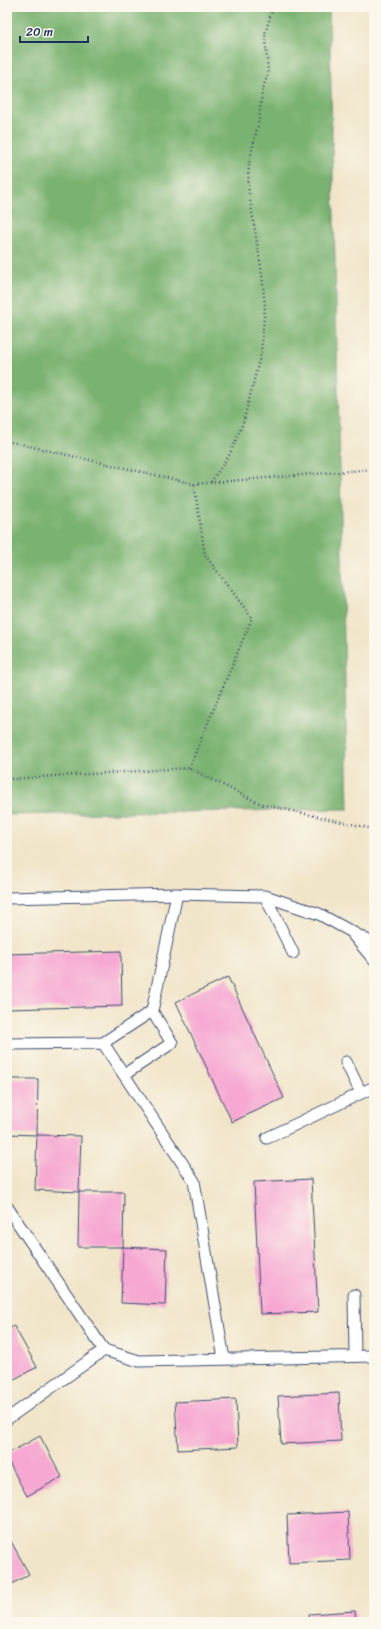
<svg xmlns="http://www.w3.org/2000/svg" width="381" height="1629" font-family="Sriracha,sans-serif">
<rect width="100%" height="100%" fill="#fbf7ec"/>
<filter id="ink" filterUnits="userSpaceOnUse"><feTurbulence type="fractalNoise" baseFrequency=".025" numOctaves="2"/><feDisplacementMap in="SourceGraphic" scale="8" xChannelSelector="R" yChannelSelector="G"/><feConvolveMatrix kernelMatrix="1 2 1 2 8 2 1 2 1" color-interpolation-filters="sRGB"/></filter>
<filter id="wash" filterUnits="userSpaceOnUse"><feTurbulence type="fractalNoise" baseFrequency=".012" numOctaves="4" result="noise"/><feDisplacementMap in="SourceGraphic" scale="16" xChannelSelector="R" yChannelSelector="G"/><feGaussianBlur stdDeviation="0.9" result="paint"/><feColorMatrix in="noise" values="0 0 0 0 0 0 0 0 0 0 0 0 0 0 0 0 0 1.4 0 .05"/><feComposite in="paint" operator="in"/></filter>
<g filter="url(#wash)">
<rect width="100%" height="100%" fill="#f1e5c9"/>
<path fill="#7ab271" stroke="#4a7068" d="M7 7H329L348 809 7 815Z"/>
<g id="blocks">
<path fill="#f6a7d2" d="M121 951 122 1006 7 1009V954Z
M228 977 284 1098 232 1122 176 1002Z
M7 1079H38L37 1135 7 1134Z
M37 1135 81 1136 79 1192 35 1190Z
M311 1179 318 1312 260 1314 254 1182Z
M79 1192H124L123 1247H78Z
M123 1247 167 1249 165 1305 121 1303Z
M14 1326 37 1367 7 1383V1330Z
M339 1393 341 1441 281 1444 278 1396Z
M236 1399 238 1447 178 1450 175 1402Z
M40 1436 62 1477 27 1496 7 1459V1454Z
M348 1512 350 1560 289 1563 287 1515Z
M7 1534 29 1574 7 1587Z
M355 1611 356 1622H310L309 1614Z"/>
</g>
</g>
<g filter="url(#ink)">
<use href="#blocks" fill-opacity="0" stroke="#3b4a6e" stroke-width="1"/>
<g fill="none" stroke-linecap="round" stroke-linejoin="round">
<defs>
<path id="lane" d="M265 896 293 953
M7 898 177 894 265 896 319 914 374 944
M354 936 374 960
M103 1043 152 1011 177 894
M7 1044 103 1043 194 1181 224 1359
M346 1062 361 1093
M125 1074 172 1043 152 1011
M267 1138 374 1087
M7 1207 104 1350 139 1361 374 1356
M354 1295 355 1355
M7 1419 104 1350"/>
</defs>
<use href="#lane" stroke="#3b4a6e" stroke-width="13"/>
<path stroke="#3b4a6e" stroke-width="2.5" stroke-dasharray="1 3" stroke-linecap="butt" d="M7 441 194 484 374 469
M211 482 230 454 243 423 261 353 265 306 262 274 248 187 249 163 259 120 262 92 268 73 265 34 273 7
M189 768 252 618 205 555 194 484
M7 779 189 768 261 804 374 829"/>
<use href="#lane" stroke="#fff" stroke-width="11"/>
</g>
</g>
<rect width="381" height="1629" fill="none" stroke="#fbf7ec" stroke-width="24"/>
<path d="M20 36v6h68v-6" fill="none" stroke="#1b2f5e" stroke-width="2"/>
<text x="26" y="36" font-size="12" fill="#1b2f5e" stroke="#fbf7ec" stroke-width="3" paint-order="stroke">20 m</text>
</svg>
